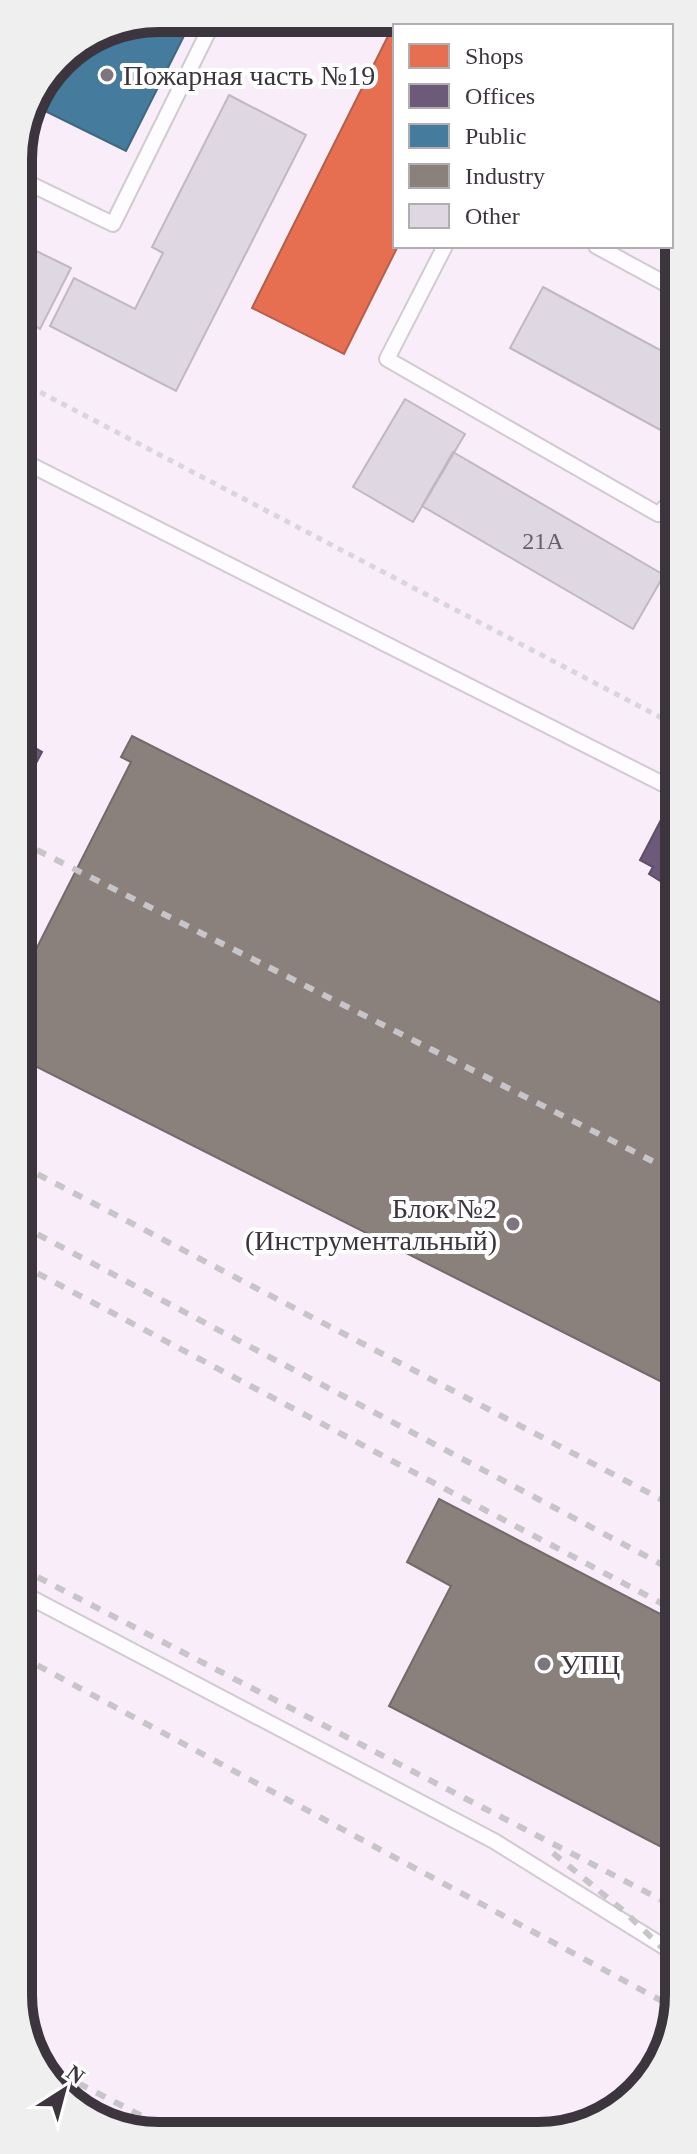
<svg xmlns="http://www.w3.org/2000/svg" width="697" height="2154" font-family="Georgia,serif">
<rect width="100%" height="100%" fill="#f8edf9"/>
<path fill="#e76f51" stroke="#b45e4b" stroke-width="2" d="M396 20 566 21 576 26H395L398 246 344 354 252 308Z"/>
<path fill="#6d597a" stroke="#5f4e68" stroke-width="2" d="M19 739 42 752 19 795Z
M661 820 677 829 672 838 677 840V880L666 874 662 882 649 874 653 867 640 860Z"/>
<path fill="#457b9d" stroke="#436680" stroke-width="2" d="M159 18H193L126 151 31 104 66 53Z"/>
<path fill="#8a817c" stroke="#736a69" stroke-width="2" d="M132 736 677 1011 678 1390 19 1058V983L131 762 121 757Z
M439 1499 678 1623 679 1856 389 1706 451 1586 407 1562Z"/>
<path fill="#dfd7e1" stroke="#c0b8c1" stroke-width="2" d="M229 95 306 135 176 391 50 326 74 278 135 309 163 253 152 247Z
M18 242 71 268 40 329 19 318Z
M543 287 677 359V439L510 348Z
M405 399 465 434 413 522 353 487Z
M453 452 664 575 633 629 422 506Z"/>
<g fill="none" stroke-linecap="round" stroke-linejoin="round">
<defs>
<path id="lane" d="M18 178 113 224 215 18
M445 246 387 359 658 514 677 496
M596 246 677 290
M19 459 677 791
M20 1592 494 1841 679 1956"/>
</defs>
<use href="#lane" stroke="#d2cad3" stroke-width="18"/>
<path stroke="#d9d6da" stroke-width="5" stroke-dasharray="6 6" stroke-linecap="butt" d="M19 381 677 726"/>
<use href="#lane" stroke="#fefcfe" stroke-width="14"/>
<path stroke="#c8c5c9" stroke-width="6" stroke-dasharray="10 10" stroke-linecap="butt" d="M19 841 678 1174
M20 1165 678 1508
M20 1225 678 1573
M20 1264 678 1612
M20 1568 679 1909
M20 1656 677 2009
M553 1853 625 1912 679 1964
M43 2065 175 2133"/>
</g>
<g fill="#7e757f" stroke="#fff" stroke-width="3">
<circle cx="107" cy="75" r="8"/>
<circle cx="513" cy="1224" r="8"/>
<circle cx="544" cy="1664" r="8"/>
</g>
<g text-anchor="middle" stroke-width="8" stroke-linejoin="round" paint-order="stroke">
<g font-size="24" fill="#675f68">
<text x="543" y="549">21А</text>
</g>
<g font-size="28" fill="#3d353e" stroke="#fff" text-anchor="start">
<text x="123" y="85">Пожарная часть №19</text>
<text x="497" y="1218" text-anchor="end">Блок №2<tspan x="497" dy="32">(Инструментальный)</tspan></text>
<text x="560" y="1674">УПЦ</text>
</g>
</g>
<path d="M0 0H697V2154H0ZM159 32H538A127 127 0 0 1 665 159V1995A127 127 0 0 1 538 2122H159A127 127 0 0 1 32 1995V159A127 127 0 0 1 159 32Z" fill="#efeff0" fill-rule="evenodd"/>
<path fill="none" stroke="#3d353e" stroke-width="10" d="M159 32H538A127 127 0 0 1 665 159V1995A127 127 0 0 1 538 2122H159A127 127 0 0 1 32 1995V159A127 127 0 0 1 159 32Z"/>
<rect x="393" y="24" width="280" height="224" fill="#ffffff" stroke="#b1aeb2" stroke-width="2"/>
<rect x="409" y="44" width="40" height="24" fill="#e76f51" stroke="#b1aeb2" stroke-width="2"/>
<text x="465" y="64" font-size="24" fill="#3d353e">Shops</text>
<rect x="409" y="84" width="40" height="24" fill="#6d597a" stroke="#b1aeb2" stroke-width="2"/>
<text x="465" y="104" font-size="24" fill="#3d353e">Offices</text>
<rect x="409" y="124" width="40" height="24" fill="#457b9d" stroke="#b1aeb2" stroke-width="2"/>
<text x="465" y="144" font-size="24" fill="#3d353e">Public</text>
<rect x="409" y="164" width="40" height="24" fill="#8a817c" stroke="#b1aeb2" stroke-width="2"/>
<text x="465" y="184" font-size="24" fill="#3d353e">Industry</text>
<rect x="409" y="204" width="40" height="24" fill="#dfd7e1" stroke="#b1aeb2" stroke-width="2"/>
<text x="465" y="224" font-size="24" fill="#3d353e">Other</text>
<g transform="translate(64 2090) rotate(36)" stroke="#ffffff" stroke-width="6" paint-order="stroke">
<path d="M0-6L14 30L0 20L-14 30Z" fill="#3d353e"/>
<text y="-12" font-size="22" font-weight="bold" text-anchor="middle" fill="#3d353e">N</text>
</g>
</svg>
